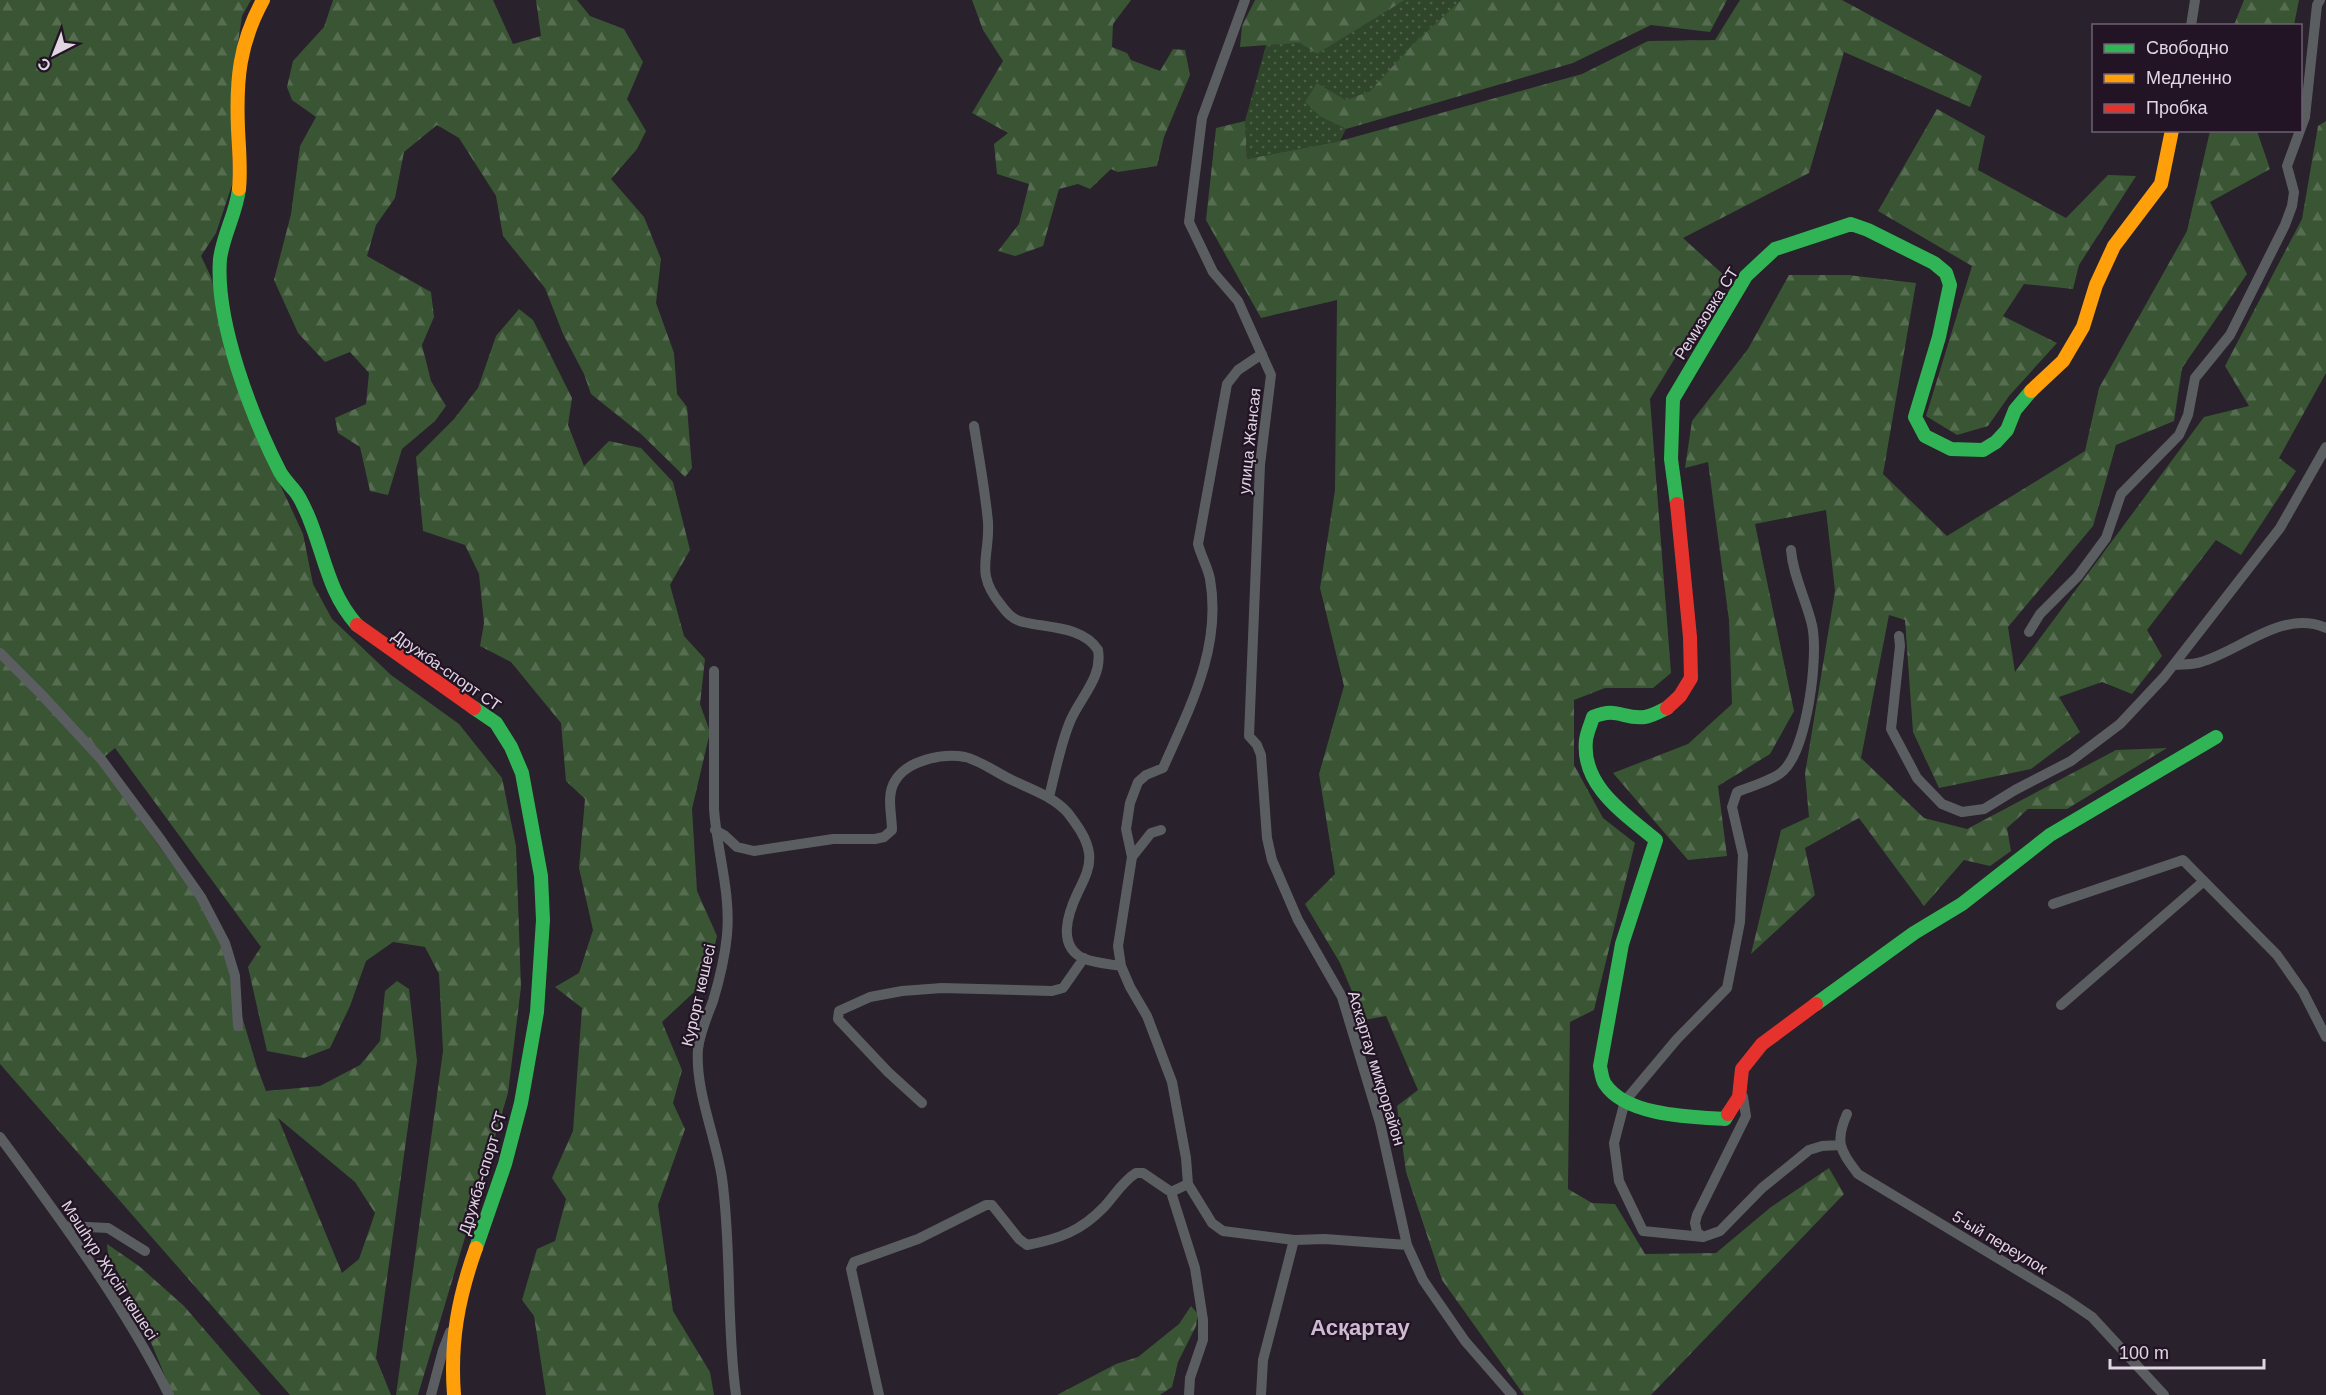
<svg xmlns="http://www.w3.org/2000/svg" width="2326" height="1395" font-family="Helvetica,sans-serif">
<defs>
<pattern id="grass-dots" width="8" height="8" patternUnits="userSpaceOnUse" patternTransform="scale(1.5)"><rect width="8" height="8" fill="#2f462a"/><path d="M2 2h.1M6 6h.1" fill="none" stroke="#4d6049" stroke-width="1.8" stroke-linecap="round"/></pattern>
<pattern id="forest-firs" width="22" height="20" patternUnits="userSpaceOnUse" patternTransform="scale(1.5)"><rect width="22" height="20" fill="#3a5534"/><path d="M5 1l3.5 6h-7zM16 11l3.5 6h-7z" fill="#566d51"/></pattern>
</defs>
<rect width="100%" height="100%" fill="#29212b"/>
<path fill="url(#grass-dots)" d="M1405 0H1461L1414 43 1370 91 1346 100 1317 83 1321 117 1346 129 1340 141 1247 159 1245 121 1266 45 1300 43 1317 54Z"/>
<path fill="url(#forest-firs)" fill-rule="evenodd" d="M0 0H251L242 16 231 90 233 182 216 233 201 256 211 277 222 324 265 452 303 534 313 584 332 619 391 675 459 724 502 778 516 846 521 987 508 1093 418 1395H396L443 1051 439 974 425 947 393 942 366 961 350 1006 330 1048 304 1058 267 1051 248 967 261 947 115 748 98 762 214 922 257 1067 266 1091 320 1086 360 1065 380 1041 385 991 397 981 409 989 417 1061 376 1358 391 1395H290L0 1064ZM278 1118 355 1182 375 1213 359 1259 342 1273Z
M333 0H493L513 44 541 36 536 0H577L590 16 624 29 643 62 627 99 646 131 637 149 611 179 644 217 661 259 656 303 674 353 677 394 687 407 692 468 685 477 641 434 591 394 584 374 563 334 545 288 503 236 496 196 459 138 437 125 404 152 395 198 376 225 367 256 431 292 434 317 422 345 431 381 446 406 435 421 402 449 388 495 370 491 360 447 338 433 335 418 366 404 369 373 350 352 325 362 298 333 274 280 291 214 300 146 316 117 292 100 287 87 293 61 324 27Z
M972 0H1131L1113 24 1112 47 1127 53 1131 60 1160 71 1173 49 1185 50 1190 75 1164 137 1157 166 1118 172 1111 169 1090 189 1078 184 1059 189 1043 246 1015 256 998 251 1019 224 1029 184 997 174 994 144 1008 133 972 113 1003 61 983 30Z
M1255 0H1405L1317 54 1300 43 1240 47 1242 26Z
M1461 0H1727L1710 32 1651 25 1573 63 1346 129 1321 117 1305 102 1317 83 1346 100 1370 91 1414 43Z
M1740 0H1842L1982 76 1970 107 1844 52 1809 173 1683 238 1725 276 1650 399 1671 673 1653 688H1605L1574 700V765L1603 818 1635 843 1594 1010 1570 1022 1568 1189 1592 1203 1615 1204 1645 1254 1716 1253 1771 1207 1829 1168 1844 1194 1651 1395H1524L1442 1280 1406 1172 1397 1106 1418 1090 1386 1016 1364 1020 1340 963 1305 904 1335 874 1319 774 1344 686 1320 588 1335 490 1337 300 1261 318 1206 220 1216 128 1245 121 1247 159 1340 141 1582 74 1648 41 1715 40Z
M2244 0H2299L2294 25H2234Z
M1937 109 1985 136 1978 170 2066 218 2108 175 2136 176 2079 265 2073 289 2024 284 2003 316 2057 343 2009 396 1988 426 1957 435 1926 416 1972 266 1878 211Z
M2326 121V373L2279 458 2296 471 2241 555 2216 540 2147 630 2162 656 2132 694 2102 682 2059 697 2080 732 2031 769 1939 788 1913 732 1905 620 1889 615 1861 758 1924 818 1967 829 2116 750 2167 748 2067 809H2028L2007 828 2011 851 1990 866 1964 860 1924 906 1859 818 1805 848 1815 895 1751 954 1781 830 1809 817 1805 774 1835 591 1826 510 1755 524 1794 711 1770 754 1718 786 1727 856 1688 860 1613 773 1688 744 1732 704 1729 620 1708 462 1685 468 1692 421 1748 349 1789 275H1848L1916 283 1883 474 1947 536 2085 451 2099 388 2187 231 2210 131H2257L2270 169 2210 202 2247 274 2182 368 2174 421 2116 445 2093 526 2008 627 2015 672 2204 417 2249 406 2225 366 2302 219 2318 126Z
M519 309 533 320 572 398 568 425 584 466 609 441 641 448 673 482 690 550 670 585 684 636 705 659 700 704 710 732 692 809 697 891 717 936 706 981 662 1022 682 1070 673 1103 685 1129 658 1205 673 1311 710 1372 714 1395H546L534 1316 522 1300 537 1249 555 1241 566 1199 552 1178 573 1131 582 1008 555 987 579 973 593 930 579 868 585 799 566 781 561 723 511 662 480 646 484 623 479 574 465 545 423 531 416 457 454 419 478 388 496 336Z
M107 1244 139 1266 184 1306 261 1395H173L131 1295 108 1255Z
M1191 1306 1198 1314 1196 1326 1178 1362 1172 1387 1160 1395H1057L1116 1364 1138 1357 1179 1324Z"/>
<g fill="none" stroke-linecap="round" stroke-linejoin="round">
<path stroke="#5b5e61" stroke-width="10" d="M1245 0 1202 118 1189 222 1213 272 1238 301 1271 375 1260 465 1249 736 1257 745 1261 755 1267 838 1272 860 1298 920 1342 997 1380 1123 1407 1245 1423 1280 1465 1341 1512 1395
M2191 26 2195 0
M974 426C979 458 985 490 988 522 990 558 974 572 1001 605 1007 613 1013 620 1023 622 1047 628 1083 626 1098 650 1103 679 1078 699 1069 724 1060 747 1055 773 1049 797
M2029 632 2040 614 2078 576 2106 538 2121 494 2179 435 2188 415 2195 378 2230 335 2285 225 2292 206 2294 192 2287 166 2305 117 2317 5 2320 0
M1899 636 1900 646 1891 729 1917 778 1942 804 1962 812 1984 809 2015 790 2071 761 2120 724 2164 677 2280 528 2326 447
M0 653 41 694 101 759 161 840 201 897 225 943 235 976 238 1026
M2174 665C2182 664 2193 665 2201 662 2242 650 2282 609 2326 628
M714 671V809C717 852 731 892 727 935 725 956 719 981 713 1001 707 1017 700 1032 698 1049 695 1091 716 1137 722 1178 732 1250 726 1323 736 1395
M715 830 724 835 737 847 754 851 833 839H875L884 837 892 830C892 815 886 795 895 781 907 760 943 753 965 757 982 761 998 774 1014 781 1033 790 1054 797 1068 813 1077 825 1087 838 1089 853 1091 867 1084 880 1078 892 1068 913 1056 947 1085 959 1096 963 1109 964 1121 966
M1161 830 1151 833 1132 857 1118 946 1121 966 1130 987 1147 1016 1172 1082 1186 1158 1188 1184 1171 1192 1195 1268 1203 1320V1340L1190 1378 1189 1395
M1132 857 1126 829 1130 803 1138 782 1146 775 1163 768C1190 707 1222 647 1210 579 1208 568 1201 556 1198 544L1227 384 1238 370 1262 354
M2053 904 2183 860 2277 955 2303 992 2326 1037
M2061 1005 2204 881
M1739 1097H1743L1746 1116 1697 1215 1695 1223 1697 1232 1703 1237 1720 1231 1762 1188 1809 1150 1822 1146 1841 1145
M922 1103 888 1072 838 1019 839 1011 870 997 902 991 942 988 1052 991 1063 988 1084 958
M1847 1114C1834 1143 1841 1151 1858 1174L2064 1298 2092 1317 2164 1395
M0 1137C61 1220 123 1303 169 1395
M1188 1184 1212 1223 1223 1231 1294 1240 1325 1239 1407 1245
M66 1226 108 1228 145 1251
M1703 1237 1643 1231 1619 1181 1614 1143 1625 1101 1677 1039 1727 988 1740 922 1743 855 1732 807 1737 792C1749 787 1774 780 1783 771 1807 749 1819 656 1812 625 1806 599 1793 576 1791 550
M431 1395 443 1350 450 1332
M879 1395 851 1269 854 1262 918 1239 986 1205H992L1019 1239 1027 1245C1059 1239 1081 1231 1104 1207 1115 1195 1122 1182 1136 1173H1143L1171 1192
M1261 1395 1263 1360 1294 1240"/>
<path stroke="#30b455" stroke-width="14" d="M239 189C236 214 223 235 220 259 215 322 252 417 280 472 284 479 289 484 294 490 301 498 305 509 309 518 325 557 328 592 357 625
M1677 504 1671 459 1673 399 1746 276 1775 249 1851 224 1868 230 1934 263 1946 273 1950 285 1939 337 1915 417 1925 436 1951 449 1983 450 1996 442 2007 430 2015 410 2031 391
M474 708 496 723 511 747 522 773 541 876 543 920 537 1012 521 1103 505 1164 476 1248
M1667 708C1661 711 1652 716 1645 717 1623 720 1618 706 1593 717 1591 724 1587 732 1586 740 1581 786 1625 814 1656 840L1622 944 1600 1066C1601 1071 1602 1080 1605 1084 1626 1116 1691 1117 1725 1119L1728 1114
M1816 1004 1914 933 1962 904 2050 835 2216 737"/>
<path stroke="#ff9f0a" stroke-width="14" d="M239 189C241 170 239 149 238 129 236 80 239 44 263 0
M2031 391 2063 361 2083 327 2096 285 2114 246 2161 184 2172 130
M454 1395C450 1342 458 1298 476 1248"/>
<path stroke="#e5322d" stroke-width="14" d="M357 625 474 708
M1667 708 1680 696 1691 678 1690 637 1677 504
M1728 1114 1739 1097 1742 1069 1762 1044 1816 1004"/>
</g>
<g text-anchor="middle" stroke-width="4.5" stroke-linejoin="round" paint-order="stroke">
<g font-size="16" fill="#e0d6e2" stroke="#221325">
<text transform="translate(1706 313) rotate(-58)" y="6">Ремизовка СТ</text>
<text transform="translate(1249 441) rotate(-84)" y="6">улица Жансая</text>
<text transform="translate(447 670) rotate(35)" y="6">Дружба-спорт СТ</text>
<text transform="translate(698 995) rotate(-77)" y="6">Курорт көшесі</text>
<text transform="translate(1377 1068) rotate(73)" y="6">Аскартау микрорайон</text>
<text transform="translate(482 1173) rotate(-73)" y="6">Дружба-спорт СТ</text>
<text transform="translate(2000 1242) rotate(31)" y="6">5-ый переулок</text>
<text transform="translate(110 1270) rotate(57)" y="6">Мәшhүр Жүсіп көшесі</text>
</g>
<g font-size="22" font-weight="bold" fill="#cebbd2" stroke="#221325">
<text x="1360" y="1335">Асқартау</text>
</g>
</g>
<rect x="2092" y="24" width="210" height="108" fill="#221325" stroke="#6e6171" stroke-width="1.5"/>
<rect x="2104" y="44" width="30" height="9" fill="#30b455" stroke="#6e6171" stroke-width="1.5"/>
<text x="2146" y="54" font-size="18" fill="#e0d6e2">Свободно</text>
<rect x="2104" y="74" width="30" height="9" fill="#ff9f0a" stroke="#6e6171" stroke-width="1.5"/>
<text x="2146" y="84" font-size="18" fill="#e0d6e2">Медленно</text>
<rect x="2104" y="104" width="30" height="9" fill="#e5322d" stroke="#6e6171" stroke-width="1.5"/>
<text x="2146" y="114" font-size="18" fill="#e0d6e2">Пробка</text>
<g transform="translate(54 54) rotate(222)" stroke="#221325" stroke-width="4.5" paint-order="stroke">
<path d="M0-4.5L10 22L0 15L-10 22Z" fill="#e0d6e2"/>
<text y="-9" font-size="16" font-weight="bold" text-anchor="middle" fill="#e0d6e2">С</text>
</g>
<path d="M2110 1359v9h154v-9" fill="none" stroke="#e0d6e2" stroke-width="3"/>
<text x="2119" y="1359" font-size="18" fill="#e0d6e2" stroke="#221325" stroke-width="4.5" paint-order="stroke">100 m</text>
</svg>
